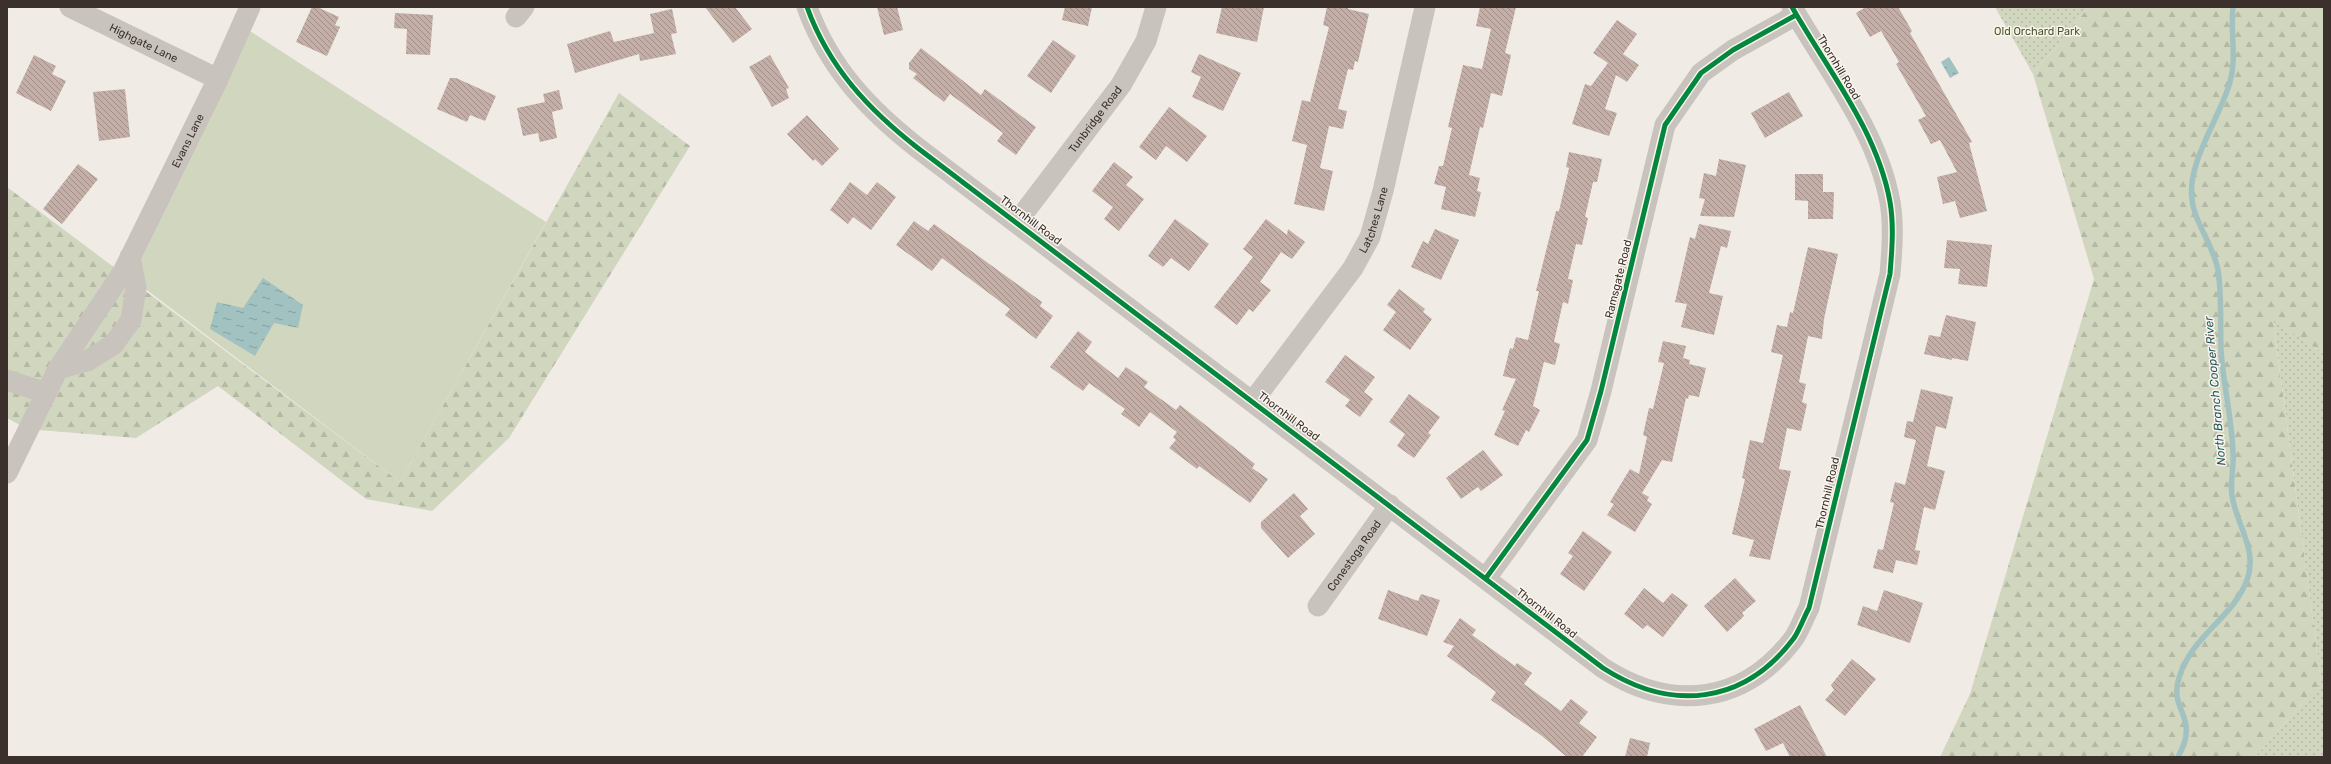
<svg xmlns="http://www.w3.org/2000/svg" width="2331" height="764" font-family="Rubik,sans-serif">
<defs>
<pattern id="green-dots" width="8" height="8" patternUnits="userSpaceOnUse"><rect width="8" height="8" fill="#d1d6bf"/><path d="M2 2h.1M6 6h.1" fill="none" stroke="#b4b8a4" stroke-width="1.8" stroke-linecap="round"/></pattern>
<pattern id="forest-firs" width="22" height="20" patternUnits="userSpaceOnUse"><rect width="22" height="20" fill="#d1d6bf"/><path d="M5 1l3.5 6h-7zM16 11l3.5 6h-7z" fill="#b4b8a4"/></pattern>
<pattern id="water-ripples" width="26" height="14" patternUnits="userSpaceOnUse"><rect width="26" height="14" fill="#a1c2c1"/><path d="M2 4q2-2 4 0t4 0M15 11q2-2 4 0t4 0" fill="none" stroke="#849e9d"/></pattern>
<pattern id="building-back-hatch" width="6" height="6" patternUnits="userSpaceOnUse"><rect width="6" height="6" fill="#c3afa7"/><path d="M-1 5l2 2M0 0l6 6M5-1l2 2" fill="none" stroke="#a08f88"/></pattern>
</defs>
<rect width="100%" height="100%" fill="#f0ebe5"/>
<path fill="url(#green-dots)" d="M1995 7H2089L2033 74Z
M2273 319 2324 354V757H2255L2321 682Z"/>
<path fill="url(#forest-firs)" d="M2089 7H2324V354L2273 320 2321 682 2255 757H1940L1970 694 2094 279 2033 74Z
M619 93 690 146 509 438 432 511 366 499 218 386 136 438 27 429 7 418V187L400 482Z"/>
<path fill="#d1d6bf" d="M242 26 546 222 400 482 123 272Z"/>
<path fill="url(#water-ripples)" d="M1949 57 1959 73 1950 78 1941 62Z
M263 278 303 305 298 328 274 323 255 356 210 329 217 302 243 308Z"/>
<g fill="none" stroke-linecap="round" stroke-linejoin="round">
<path stroke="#a1c2c1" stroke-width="5.5" d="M2178 757C2201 716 2168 711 2179 678 2192 635 2233 618 2247 580 2258 550 2237 526 2232 496 2230 482 2234 467 2233 453 2232 418 2223 384 2221 349 2220 323 2222 296 2218 270 2213 244 2194 222 2192 199 2187 162 2220 118 2230 82 2237 57 2230 33 2233 7"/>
</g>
<path fill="url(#building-back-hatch)" d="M312 7H317L339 17 335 25 340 27 327 56 296 42Z
M705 7H735L752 29 733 43Z
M877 7H897L903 30 884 35Z
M1065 7H1092L1088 26 1062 20Z
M1222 7H1264L1257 42 1216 33Z
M1327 7H1349L1348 9 1369 14 1358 62 1355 61 1353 70 1348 69 1338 109 1347 111 1343 129 1329 126 1320 168 1333 171 1324 211 1294 204 1307 145 1292 141 1302 100 1310 102 1329 27 1323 25Z
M1480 7H1516L1505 53 1511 55 1502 96 1491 93 1483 128 1480 127 1469 175 1480 178 1477 191 1481 192 1475 217 1441 209 1446 187 1434 184 1439 166H1443L1452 128 1448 127 1463 65 1482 69 1491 29 1476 26Z
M1866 7H1898L1912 31 1910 33 1972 142 1969 143 1987 211 1960 218 1955 201 1943 204 1937 177 1957 172 1940 140 1931 144 1918 120 1926 116 1896 64 1899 62 1881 31 1870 37 1856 13Z
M672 9 677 33 671 34 676 54 640 61 639 54 575 73 567 44 610 31 614 42 654 33 650 14Z
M395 13 433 15 430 55 406 54 407 29 394 28Z
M1617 20 1637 34 1623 54 1639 65 1627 82 1616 75 1605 109 1617 113 1609 136 1572 124 1585 84 1591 86 1608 63 1593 53Z
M1053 40 1076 56 1051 93 1027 76Z
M921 48 981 95 985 89 1036 127 1016 155 997 141 1003 133 950 94 944 102 913 78 917 74 909 69V63Z
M1199 54 1241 73 1223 111 1192 97 1201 77 1191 72Z
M34 55 56 66 52 74 66 81 51 111 16 93Z
M770 55 789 88 786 89 789 98 772 107 749 67Z
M450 78H456L496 96 485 121 470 115 467 122 437 109Z
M125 89 130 137 99 141 93 92Z
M559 90 563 109 552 112 557 138 540 142 538 133 523 136 517 108 545 102 543 94Z
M1789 92 1803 116 1765 138 1751 113Z
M1169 107 1207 136 1187 162 1166 146 1156 160 1139 147Z
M807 115 839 149 822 166 815 159 813 161 787 134Z
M1569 152 1602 159 1597 182H1593L1585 217 1588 218 1582 245 1576 244 1568 279 1573 280 1568 304 1563 302 1554 342 1560 344 1555 365 1544 362 1533 406 1540 410 1529 432 1526 430 1518 446 1494 435 1505 411 1502 410 1516 379 1503 376 1510 348 1513 349 1516 337 1528 340 1539 291H1536L1556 211H1559L1569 168 1566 167Z
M1719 159 1746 165 1734 217 1700 216 1705 199 1699 198 1704 173 1716 176Z
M1114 162 1133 177 1126 185 1144 199 1119 231 1104 219 1113 207 1092 191Z
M78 164 98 179 62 224 43 209Z
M1795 174H1823V192H1834L1833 219H1808V201L1795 200Z
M850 182 867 195 877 182 896 197 871 230 853 217 848 224 830 210Z
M1175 219 1209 244 1189 271 1171 258 1163 267 1148 256Z
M1266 219 1287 235 1288 229 1305 242 1292 259 1281 252 1260 282 1271 290 1253 312 1249 309 1237 325 1214 307 1253 257 1243 249Z
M914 221 928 231 934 224 1042 302 1040 306 1053 316 1036 339 1005 315 1010 309 942 258 932 271 896 245Z
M1699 224 1731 231 1727 248 1721 246 1709 293 1723 296 1714 335 1681 327 1687 304 1675 302 1690 237 1695 239Z
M1435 229 1459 240 1441 280 1411 267 1423 241 1428 244Z
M1947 240 1992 245 1987 287 1958 284 1960 269 1944 268Z
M1808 247 1838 254 1824 319 1822 339 1808 336 1799 382 1806 384 1802 402 1807 404 1801 431 1787 428 1779 469 1791 471 1770 560 1749 556 1754 540 1732 534 1745 479 1742 478 1750 440 1763 443 1783 355 1771 352 1777 325 1787 327 1790 312 1793 313Z
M1399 289 1425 309 1423 312 1432 319 1410 350 1383 330 1396 312 1387 305Z
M1946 315 1976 322 1968 361 1952 358V360L1924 354 1929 335 1940 337Z
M1078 331 1092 342 1085 352 1118 378 1126 367 1148 382 1144 387 1176 410 1180 405 1255 464 1252 468 1268 479 1250 503 1199 466 1197 469 1169 448 1176 440 1173 437 1177 432 1150 412 1139 427 1121 414 1125 409 1089 383 1083 391 1050 367Z
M1663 341 1686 346 1683 358 1690 360 1689 364 1706 368 1699 397 1689 395 1688 399 1686 398 1672 462 1662 460 1642 493 1649 497 1647 501 1652 504 1635 532 1607 515 1614 504 1610 502 1630 469 1639 474 1647 437 1643 435 1649 408 1653 409 1664 363 1658 362Z
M1345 355 1375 377 1364 392 1373 399 1360 417 1345 406 1350 400 1325 382Z
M1921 389 1953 397 1946 429 1936 426 1927 466 1945 471 1935 510 1924 507 1915 550 1920 551 1917 565 1896 560 1893 573 1873 568 1878 549 1883 550 1894 503 1890 502 1895 482 1905 485 1916 440 1904 437 1907 421 1913 422Z
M1409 394 1440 417 1428 433 1431 435 1414 458 1397 446 1405 434 1389 422Z
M1483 450 1503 475 1481 491 1478 487 1461 499 1446 478Z
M1294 493 1308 509 1300 516 1315 534 1288 558 1261 528V522Z
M1583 531 1612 552 1584 591 1560 574 1573 556 1568 553Z
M1735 578 1756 601 1742 613 1744 616 1727 632 1704 606Z
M1644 588 1663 603 1672 593 1688 605 1663 637 1647 625 1643 629 1624 614Z
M1388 590 1418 601 1421 594 1440 600 1427 636 1378 619Z
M1884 590 1923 603 1910 643 1857 625 1863 606 1877 611Z
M1460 618 1476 630 1472 635 1515 666 1517 663 1532 673 1524 684 1561 711 1571 699 1588 712 1579 723 1597 737 1582 757H1567L1542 736 1491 700 1496 692 1447 656 1454 646 1443 642Z
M1852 659 1876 679 1845 716 1825 700 1834 690 1831 685Z
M1800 705 1813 730 1827 757H1790L1783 743 1766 751 1754 729Z
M1630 738 1650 743 1647 757H1625Z"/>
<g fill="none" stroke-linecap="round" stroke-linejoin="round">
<g stroke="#c9c3be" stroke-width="21">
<path id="s1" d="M70 7 218 79"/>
<path d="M807 7C829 68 869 110 919 149L1603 668C1671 712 1744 705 1794 638 1800 629 1804 617 1809 608L1890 274C1892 250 1894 225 1890 202 1877 130 1827 69 1792 7"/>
<path d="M516 17 524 7"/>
<path id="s2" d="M1017 222 1121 85 1146 41 1156 7"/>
<path d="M58 369 87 361 114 344 131 320 136 288 130 257"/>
<path d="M7 380 46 393"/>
<path id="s3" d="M1253 401 1353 268 1370 237 1383 191 1425 7"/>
<path id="s4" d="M7 473 58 369 123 272 218 79 250 7"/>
<path d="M1486 578 1587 440 1601 391 1665 125 1701 73 1733 50 1796 15"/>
<path id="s5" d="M1318 606 1390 505"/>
</g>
<defs>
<path id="cycleway" d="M807 7C829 68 869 110 919 149L1603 668C1671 712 1744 705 1794 638 1800 629 1804 617 1809 608L1890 274C1892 250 1894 225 1890 202 1877 130 1827 69 1792 7
M1486 578 1587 440 1601 391 1665 125 1701 73 1733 50 1796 15"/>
</defs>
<use href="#cycleway" stroke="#fbf5ee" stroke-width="8"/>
<use href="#cycleway" stroke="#00873e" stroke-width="5"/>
</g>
<g text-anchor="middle" stroke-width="3" stroke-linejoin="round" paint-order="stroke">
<g font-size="11" fill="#4a5a2e" stroke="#fbf5ee">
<text x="2037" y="35">Old Orchard Park</text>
</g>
<g font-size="11" fill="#3b302b" stroke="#fbf5ee">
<text dy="4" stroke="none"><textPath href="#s1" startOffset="82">Highgate Lane</textPath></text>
<text transform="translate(1839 67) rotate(59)" y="4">Thornhill Road</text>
<text dy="4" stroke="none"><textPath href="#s2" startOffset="129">Tunbridge Road</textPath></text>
<text dy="4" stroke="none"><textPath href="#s4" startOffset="379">Evans Lane</textPath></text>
<text dy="4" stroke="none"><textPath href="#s3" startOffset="219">Latches Lane</textPath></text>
<text transform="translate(1031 220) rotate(37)" y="4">Thornhill Road</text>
<text transform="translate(1618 279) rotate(-76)" y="4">Ramsgate Road</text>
<text transform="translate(1289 416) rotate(37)" y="4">Thornhill Road</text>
<text transform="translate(1827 493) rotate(-77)" y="4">Thornhill Road</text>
<text dy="4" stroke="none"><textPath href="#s5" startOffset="62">Conestoga Road</textPath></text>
<text transform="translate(1547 613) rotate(38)" y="4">Thornhill Road</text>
</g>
<g font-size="12" font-style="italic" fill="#1f5a5e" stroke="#fbf5ee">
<text transform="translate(2215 391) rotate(-95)" y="4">North Branch Cooper River</text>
</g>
</g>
<rect width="2331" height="764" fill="none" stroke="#3b302b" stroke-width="16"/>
</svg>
